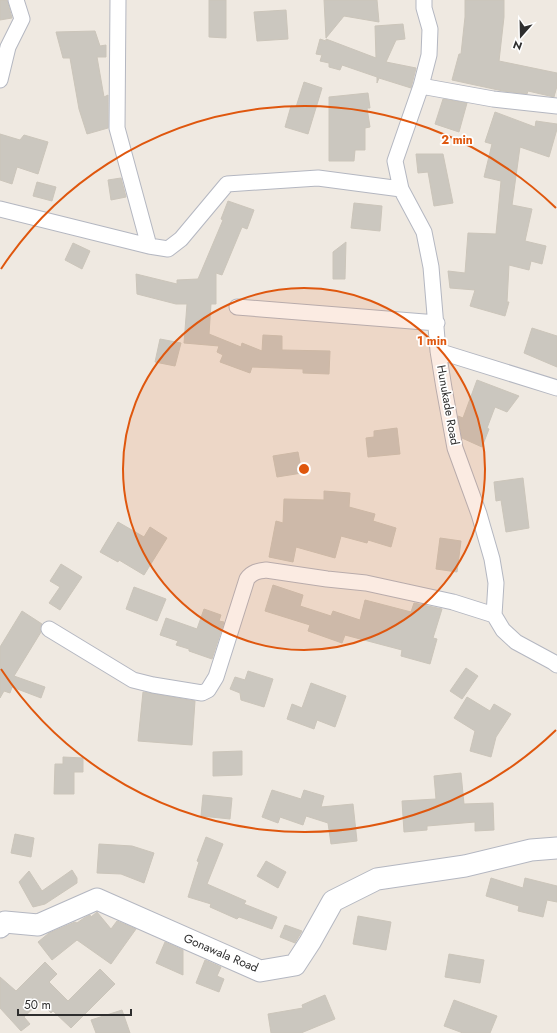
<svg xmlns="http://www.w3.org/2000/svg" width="557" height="1033" font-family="Jost,sans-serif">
<rect width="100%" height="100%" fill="#efe9e1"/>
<path fill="#cbc7bf" stroke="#cbc5ba" d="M0 0H7L12 18 0 20Z
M209 0H226V38L209 37Z
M324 0H377L379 22 344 16 326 38Z
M465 0H504V17L499 61 557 73V86L554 97 528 91 527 94 503 91 452 80 459 54H461L465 17Z
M286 10 288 39 257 41 254 12Z
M403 24 405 39 396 40 386 62 416 68 411 88 379 78 377 83V77L342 65 340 70 329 67V63L320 61 322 55 316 54 320 39 326 41V39L376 58 375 26Z
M95 31 100 46 106 45V57H97L104 97 108 95V128L87 134 79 109 70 58H63L56 32Z
M304 82 322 88 308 134 285 127 291 106 296 107Z
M368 93 370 108H367L370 127 365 128V150H355L354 161H329V97Z
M443 99 467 103 459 132 435 124Z
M495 112 535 127 536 121 557 124V129L549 157 520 147 512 205 532 209 525 241 546 246 542 264 531 261 529 270 509 265 507 302H509L505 316 470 306 475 290 450 288 448 271 465 273 468 233 496 234 501 181 484 177 492 144 485 142Z
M0 134 20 140 24 135 48 142 38 174 17 167 12 184 0 180Z
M416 154H443L453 203 434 206 428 172 418 173Z
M121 178 126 197 111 200 108 180Z
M37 182 56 187 52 201 33 196Z
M228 201 254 210 247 229 242 227 222 275 216 273V304H211L209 334 241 347 242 343 262 351 263 335 282 336V350L330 351 329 374 303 373V369L252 367 250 373 220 362 223 355 217 352 219 346 184 343 187 304H176L137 294 136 274 177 284V280L198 279 223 220 221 219Z
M354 203 382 206 380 231 351 228Z
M346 242 345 279H333V252Z
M73 243 90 251 82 269 65 260Z
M532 328 557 336V367L524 353Z
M160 339 181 343 175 366 155 362Z
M477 380 519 396 507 412 495 407 487 428 489 429 482 447 462 438 458 416 463 418Z
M397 428 400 454 368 457 366 438 374 437V431Z
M298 452 302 473 277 477 273 456Z
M523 478 529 528 506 532 501 500 496 501 494 482Z
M324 491 350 493 349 507 375 514 373 521 396 528 391 547 368 540 367 543 341 536 335 558 296 547 293 562 269 557 276 521 283 523 284 499 324 500Z
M118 522 144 537 150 527 167 538 144 575 119 560 118 562 100 552Z
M440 538 461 541 457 572 436 569Z
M61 564 82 577 60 610 49 603 60 587 50 581Z
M273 585 303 595 300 606 331 616 333 611 360 620 365 600 411 612 414 603 442 609 433 638 437 639 430 664 401 656 402 650 345 635 342 643 308 631 310 625 265 611Z
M134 587 166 599 157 621 126 609Z
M204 609 221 615 219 621 224 622 212 659 189 651V649L176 645 178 641 160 635 166 618 197 629Z
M22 611 42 624 40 628 41 632 14 676 45 687 41 698 12 687 10 693 4 691 0 698V647Z
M466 668 478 676 462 699 450 691Z
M248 671 273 679 264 707 241 700 240 693 230 689 235 677 245 680Z
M311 683 346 696 335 727 317 720 314 729 287 719 292 704 302 708Z
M143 692 195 701 192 745 138 741Z
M467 697 490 711 494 704 511 714 496 737 491 757 470 751 475 731 454 718Z
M242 751V775L213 776V752Z
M63 757 83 758V772H74V794H54L55 764H63Z
M461 773 464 804 493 803 494 830 475 831V822L427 826V830L404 832 402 801 436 799 434 776Z
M272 790 301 799 304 790 324 796 321 807 353 804 357 841 331 844 328 823 306 816 303 825 280 817 278 823 262 817Z
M203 795 232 798 230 819 201 816Z
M15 834 34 838 31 857 11 853Z
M206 837 223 844 207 884 246 901 244 904 277 917 272 929 239 917 237 919 210 907 211 904 188 897 199 862 197 861Z
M99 844 132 846 154 853 144 883 121 874 97 873Z
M266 861 286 872 278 888 257 876Z
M72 870 77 878V883L45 904 33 907 19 882 29 871 42 891Z
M491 878 523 888 525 878 557 886V902L547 900 543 917 518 911 519 906 486 896Z
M97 912 111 929 117 921 136 929 111 964 77 940 52 960 38 942 49 933 75 922 77 923 84 918 90 915 91 917Z
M358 916 391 922 386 950 353 944Z
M285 925 302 931 295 943 280 937Z
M165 942 183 950V975L156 963Z
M449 954 484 960 480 983 445 977Z
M205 960 221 967 217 976 224 979 219 992 196 983Z
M45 962 57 974 49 982 68 1001 100 969 115 984 71 1028 53 1011 51 1013 40 1002 24 1017 30 1024 21 1031 0 1008V977L16 991Z
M325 995 335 1019 301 1033H271L268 1014 303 1008 302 1005Z
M454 1000 497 1016 490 1033H463L444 1026Z
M122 1010 130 1033H96L91 1020Z"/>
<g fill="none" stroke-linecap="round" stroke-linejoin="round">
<defs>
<path id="street" d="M118 0 117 128 149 246
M424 0V8L430 29 429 55 421 86 395 161 401 189 424 232 431 267 438 351 444 388 455 448 479 514 492 559 496 583 494 615 503 630 516 642 553 662 557 665
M0 80 8 47 22 19 16 0
M421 86 493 99 557 106
M0 209 149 246 168 249 181 239 227 184 318 178 401 189
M237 307 437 323
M438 351 557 388
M49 629 133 680 153 685 202 693 208 690 216 677 247 579C252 572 258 571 266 570L327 579 366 583 453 602 494 615"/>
<path id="secondary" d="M0 927 5 922 38 925 97 899 260 971 295 965 310 942 333 901 377 879 465 866 531 850 557 848"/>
</defs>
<use href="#street" stroke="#b4b7c1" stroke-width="17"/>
<use href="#secondary" stroke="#b4b7c1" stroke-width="23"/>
<use href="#street" stroke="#fff" stroke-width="15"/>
<use href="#secondary" stroke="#fff" stroke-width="21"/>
</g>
<circle cx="304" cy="469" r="181" fill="#df570e" fill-opacity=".12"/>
<g fill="none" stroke="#df570e" stroke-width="2">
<circle cx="304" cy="469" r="181"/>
<path d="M556 730A363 363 0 0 1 1 669M1 269A363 363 0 0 1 556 208"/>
</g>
<g text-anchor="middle" stroke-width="3.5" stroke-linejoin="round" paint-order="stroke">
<g font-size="12" fill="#2e2e2e" stroke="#fff">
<text transform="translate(448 405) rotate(80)" y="4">Hunukade Road</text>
<text transform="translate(221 953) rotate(23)" y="4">Gonawala Road</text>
</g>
</g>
<circle cx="304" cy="469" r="6" fill="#df570e" stroke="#fff" stroke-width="2"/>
<g font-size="12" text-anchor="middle" font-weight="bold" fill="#df570e" stroke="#fff" stroke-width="3.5" stroke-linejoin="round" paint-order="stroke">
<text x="457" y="144">2 min</text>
<text x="432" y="345">1 min</text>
</g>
<g transform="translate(521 36) rotate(200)" stroke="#ffffff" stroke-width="3" paint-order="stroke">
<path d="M0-3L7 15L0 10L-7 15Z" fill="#2e2e2e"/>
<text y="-6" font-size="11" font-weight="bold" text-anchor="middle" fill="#2e2e2e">N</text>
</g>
<path d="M18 1009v6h113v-6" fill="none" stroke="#2e2e2e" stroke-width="2"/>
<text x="24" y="1009" font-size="12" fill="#2e2e2e" stroke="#ffffff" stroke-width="3" paint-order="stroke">50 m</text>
</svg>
